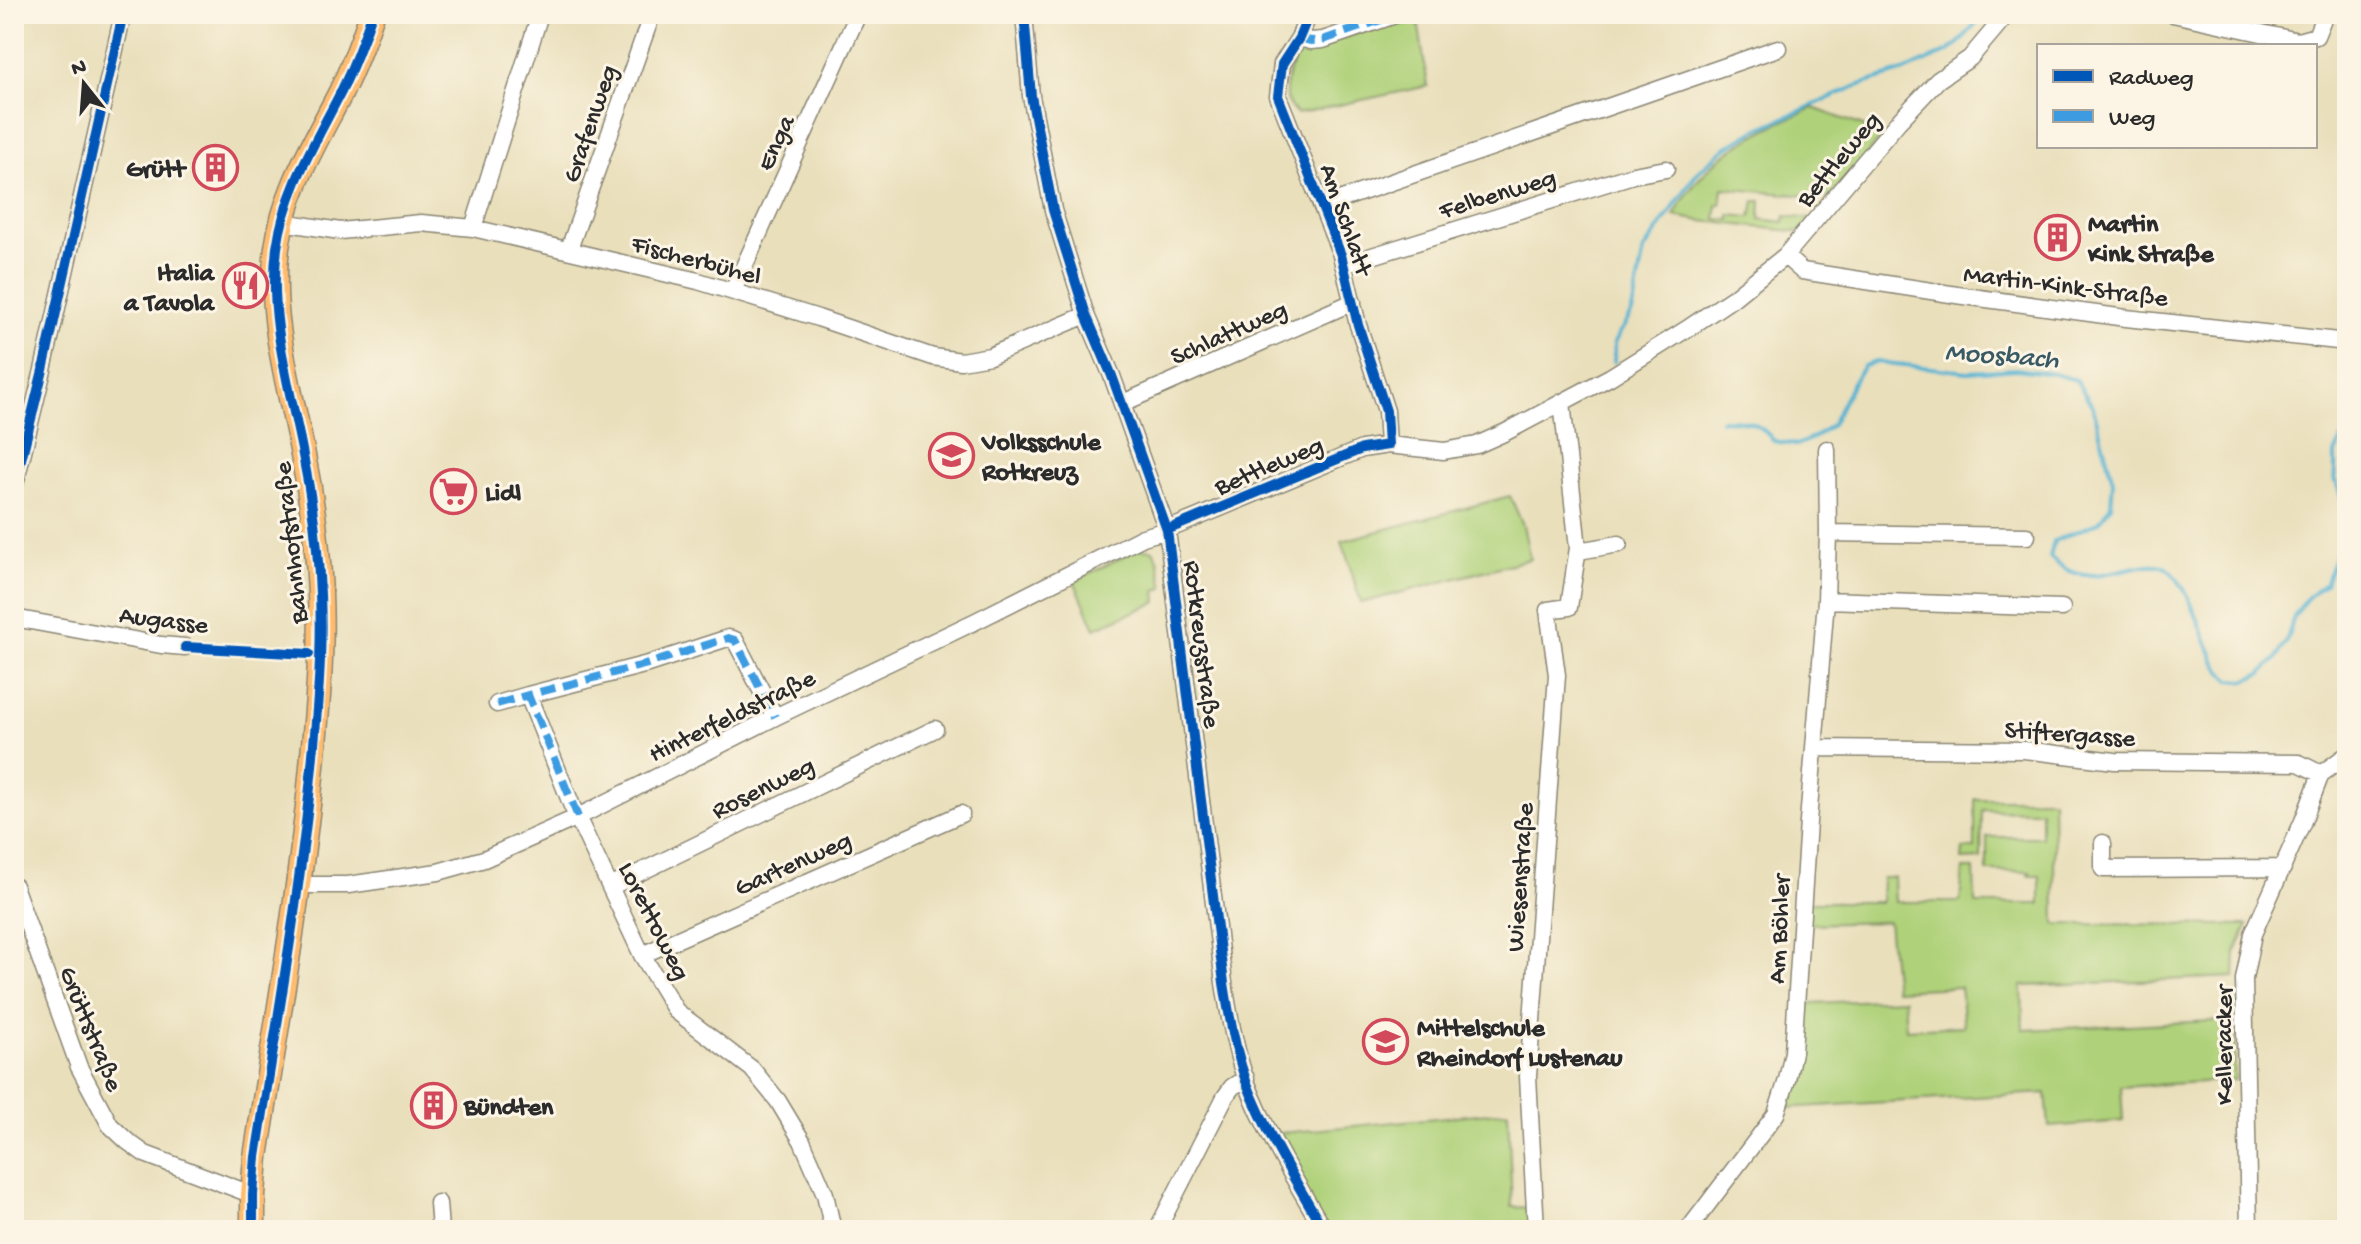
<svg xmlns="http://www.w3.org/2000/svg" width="2361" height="1244" font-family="'Gochi Hand',sans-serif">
<rect width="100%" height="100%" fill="#fcf5e5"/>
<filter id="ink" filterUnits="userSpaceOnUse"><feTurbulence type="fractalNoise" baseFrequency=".0125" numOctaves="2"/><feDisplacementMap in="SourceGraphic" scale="16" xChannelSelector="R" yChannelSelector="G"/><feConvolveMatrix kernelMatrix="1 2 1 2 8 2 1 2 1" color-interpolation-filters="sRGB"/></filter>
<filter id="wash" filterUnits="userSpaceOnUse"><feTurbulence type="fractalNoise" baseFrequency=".006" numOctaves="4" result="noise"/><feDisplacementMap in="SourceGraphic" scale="32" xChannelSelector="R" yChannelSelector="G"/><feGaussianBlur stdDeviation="1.8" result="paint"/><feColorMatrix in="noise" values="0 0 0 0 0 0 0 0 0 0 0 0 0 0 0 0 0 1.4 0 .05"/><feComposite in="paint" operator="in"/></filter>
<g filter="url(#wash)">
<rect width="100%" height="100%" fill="#e9dfbb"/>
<path fill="#afd179" stroke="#6d7e52" stroke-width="2" d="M1414 14H1417L1428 86 1297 114C1277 100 1288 69 1299 53Z
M1813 108 1885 134 1829 198 1723 188 1721 205H1717L1716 219 1730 220V215L1751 217 1754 201H1761L1760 219 1784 222 1785 216 1811 219 1800 232 1702 221 1674 216C1705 156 1754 133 1813 108Z
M1510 496 1523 525 1530 559 1361 603 1342 541Z
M1142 547 1143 549 1153 550 1158 559 1164 588 1156 590 1157 602 1095 628 1074 581Z
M1975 799H2053L2055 924 2248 925 2236 951 2235 977 2022 986 2023 1030 2234 1020 2235 1080 2121 1087 2123 1121 2049 1127 2046 1093 1784 1108 1796 1075 1809 1074V1058L1797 1057 1803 1008 1812 1003 1904 999 1906 1029 1964 1026 1960 987 1895 990 1888 922 1807 924 1808 902H1881L1882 878H1894L1895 902H1960L1963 869H1974L1975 904H2040V875H2029L2031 872 1987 871V837H2041V811L1982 810 1981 859 1962 860 1963 849 1975 848Z
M1508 1111 1512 1207 1535 1208V1230H1324L1270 1134Z"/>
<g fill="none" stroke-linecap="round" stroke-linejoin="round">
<path stroke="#53b2d2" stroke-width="4" d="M1614 362V343L1632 312 1644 250 1697 173 1724 149 1754 131 1857 86 1904 71 1949 51 1963 39 1983 14
M1721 420C1746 420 1757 420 1774 441L1796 445 1815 437 1832 424 1854 380 1864 366 1877 362 1968 372 2016 369 2054 374 2076 380 2093 407 2113 481 2111 505 2099 522 2054 541 2050 557C2078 585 2101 574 2136 567 2146 565 2157 563 2166 568 2190 583 2203 641 2218 666 2221 671 2226 675 2230 680L2245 681 2261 674 2275 660 2286 642 2294 617 2307 598 2326 583 2345 529 2341 497 2335 478V454L2347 426"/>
</g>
</g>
<g filter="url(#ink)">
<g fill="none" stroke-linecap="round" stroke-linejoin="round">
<defs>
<path id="minor" d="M1024 14 1031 96 1053 210 1086 315 1112 376 1167 530 1224 983C1229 1016 1235 1049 1246 1081 1266 1133 1296 1182 1324 1230
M1309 14 1299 38 1282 64 1278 96 1341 255 1358 325 1386 411 1388 445
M2173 14 2298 41 2316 36 2325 14
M1299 38 1311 41 1323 40 1398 14
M1322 206 1778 48
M282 222 340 231 421 223 473 228 698 281 818 318 933 357 961 361 990 356 1086 315
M473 228 540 14
M569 249 652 14
M1785 256 1802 271 1957 295 2126 318 2347 342
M1343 265 1633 175 1666 169
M733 291 858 14
M1562 402 1578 548 1584 550 1619 544
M1123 403 1353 302
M14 488 43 370 123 14
M1828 533 2027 536
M1826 600 2062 608
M14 618 161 645 185 647
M497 704 528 695
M775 717 735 640 728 638 648 664 528 695 572 806 642 955 676 1011 752 1069 778 1101 802 1141 813 1166 825 1194 833 1230
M1814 748 2024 750 2115 761 2299 763 2321 774
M2103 843V869L2283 868
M299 885H348L438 872 484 859 578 817 775 717 974 622 1143 537 1167 530 1362 449 1388 445 1444 451 1477 445 1506 432 1610 377 1690 327 1733 298 1785 256 1898 122 1938 80 1970 58 2007 14
M14 886 79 1067 110 1125 127 1141 145 1154 253 1195
M610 887 935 729
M642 955 961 814
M438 1203 440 1230
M1157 1230 1225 1097 1232 1087 1246 1078
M1536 1230 1528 1076 1557 675 1548 610 1569 607 1578 548
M1688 1230 1776 1114 1787 1080 1793 1052 1808 822 1826 600 1828 533 1827 449
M2249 1230 2244 979 2253 934 2303 821 2321 774 2347 755"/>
<path id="primary" d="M253 1230V1195L256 1157C275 1034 297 911 310 787 316 723 323 658 320 594 318 546 312 498 302 450 289 384 268 316 277 248 285 190 315 143 341 92 353 67 363 41 372 14"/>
</defs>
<use href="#minor" stroke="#8a8573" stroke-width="19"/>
<use href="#primary" stroke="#8a8573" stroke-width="27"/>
<use href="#minor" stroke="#fff" stroke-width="16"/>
<use href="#primary" stroke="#febc70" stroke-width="24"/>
<path stroke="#3d9ce1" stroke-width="8" stroke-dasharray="16 8" stroke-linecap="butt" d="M1299 38 1311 41 1323 40 1398 14
M497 704 528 695
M578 817 528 695 648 664 728 638 735 640 775 717"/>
<defs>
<path id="cycleway" d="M1024 14 1031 96 1053 210 1086 315 1112 376 1167 530 1224 983C1229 1016 1235 1049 1246 1081 1266 1133 1296 1182 1324 1230
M14 488 43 370 123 14
M1167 530 1362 449 1388 445 1386 411 1358 325 1341 255 1278 96 1282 64 1299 38 1309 14
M185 647 309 654
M253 1230V1195L256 1157C275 1034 297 911 310 787 316 723 323 658 320 594 318 546 312 498 302 450 289 384 268 316 277 248 285 190 315 143 341 92 353 67 363 41 372 14"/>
</defs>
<use href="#cycleway" stroke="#fcf5e5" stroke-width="15"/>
<use href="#cycleway" stroke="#0057b8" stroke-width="10"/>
</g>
</g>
<defs>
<symbol id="building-ring" viewBox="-11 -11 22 22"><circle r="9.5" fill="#fcf5e5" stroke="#d1495b" stroke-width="1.5"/><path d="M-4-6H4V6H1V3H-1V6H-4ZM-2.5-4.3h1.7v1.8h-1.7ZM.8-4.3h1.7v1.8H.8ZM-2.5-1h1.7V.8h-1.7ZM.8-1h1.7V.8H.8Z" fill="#d1495b"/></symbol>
<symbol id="restaurant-ring" viewBox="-11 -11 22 22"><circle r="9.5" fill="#fcf5e5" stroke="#d1495b" stroke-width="1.5"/><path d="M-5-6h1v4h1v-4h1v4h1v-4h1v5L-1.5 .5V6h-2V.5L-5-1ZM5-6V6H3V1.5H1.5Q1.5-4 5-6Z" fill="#d1495b"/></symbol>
<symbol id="school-ring" viewBox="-11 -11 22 22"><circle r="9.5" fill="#fcf5e5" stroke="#d1495b" stroke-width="1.5"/><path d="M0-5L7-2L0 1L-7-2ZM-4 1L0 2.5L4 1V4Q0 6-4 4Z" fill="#d1495b"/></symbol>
<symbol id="supermarket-ring" viewBox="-11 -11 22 22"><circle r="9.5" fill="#fcf5e5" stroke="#d1495b" stroke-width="1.5"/><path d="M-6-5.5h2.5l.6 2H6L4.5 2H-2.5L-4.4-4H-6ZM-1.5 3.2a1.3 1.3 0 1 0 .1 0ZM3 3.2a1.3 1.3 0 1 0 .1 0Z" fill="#d1495b"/></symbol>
</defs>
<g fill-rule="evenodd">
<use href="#building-ring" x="190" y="142" width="51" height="51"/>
<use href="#building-ring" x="2032" y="212" width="51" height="51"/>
<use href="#restaurant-ring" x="220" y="260" width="51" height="51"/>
<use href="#school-ring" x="926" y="430" width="51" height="51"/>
<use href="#supermarket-ring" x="428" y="466" width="51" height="51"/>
<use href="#school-ring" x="1360" y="1016" width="51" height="51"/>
<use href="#building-ring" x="408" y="1080" width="51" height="51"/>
</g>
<g text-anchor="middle" stroke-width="6" stroke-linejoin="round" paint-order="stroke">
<g font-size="26" fill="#2b2b2b" stroke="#fcf5e5">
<text transform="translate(588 123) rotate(-71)" y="9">Grafenweg</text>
<text transform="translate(774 142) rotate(-65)" y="9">Enga</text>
<text transform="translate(1837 158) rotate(-50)" y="9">Bettleweg</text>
<text transform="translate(1497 192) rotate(-17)" y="9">Felbenweg</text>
<text transform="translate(1348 219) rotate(71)" y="9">Am Schlatt</text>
<text transform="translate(697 258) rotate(15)" y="9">Fischerbühel</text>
<text transform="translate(2066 284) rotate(7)" y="9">Martin-Kink-Straße</text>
<text transform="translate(1228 331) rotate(-24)" y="9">Schlattweg</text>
<text transform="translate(1268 464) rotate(-23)" y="9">Bettleweg</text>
<text transform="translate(289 543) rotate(-96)" y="9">Bahnhofstraße</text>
<text transform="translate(164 618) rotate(7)" y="9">Augasse</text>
<text transform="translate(1204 644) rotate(83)" y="9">Rotkreuzstraße</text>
<text transform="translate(731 714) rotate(-26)" y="9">Hinterfeldstraße</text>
<text transform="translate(2070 732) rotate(4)" y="9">Stiftergasse</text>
<text transform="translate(762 786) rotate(-26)" y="9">Rosenweg</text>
<text transform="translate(792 862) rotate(-24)" y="9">Gartenweg</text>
<text transform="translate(1518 877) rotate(-86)" y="9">Wiesenstraße</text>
<text transform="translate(656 920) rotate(63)" y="9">Lorettoweg</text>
<text transform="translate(1777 929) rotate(-87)" y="9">Am Böhler</text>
<text transform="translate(93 1028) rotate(68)" y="9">Grüttstraße</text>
<text transform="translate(2222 1045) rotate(-90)" y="9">Kelleracker</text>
</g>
<g font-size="26" font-weight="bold" fill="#2b2b2b" stroke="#fcf5e5" text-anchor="start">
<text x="185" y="176" text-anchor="end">Grütt</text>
<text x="2088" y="231">Martin<tspan x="2088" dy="30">Kink Straße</tspan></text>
<text x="214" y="280" text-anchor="end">Italia<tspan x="214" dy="30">a Tavola</tspan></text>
<text x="982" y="449">Volksschule<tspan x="982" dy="30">Rotkreuz</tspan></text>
<text x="485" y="500">Lidl</text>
<text x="1417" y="1035">Mittelschule<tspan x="1417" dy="30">Rheindorf Lustenau</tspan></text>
<text x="464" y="1114">Bündten</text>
</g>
<g font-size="28" font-style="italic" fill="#395a65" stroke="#fcf5e5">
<text transform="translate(2002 353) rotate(4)" y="10">Moosbach</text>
</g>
</g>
<rect width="2361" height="1244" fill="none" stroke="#fcf5e5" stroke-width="48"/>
<rect x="2037" y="44" width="280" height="104" fill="#fcf5e5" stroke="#a8a49b" stroke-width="2"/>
<rect x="2053" y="70" width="40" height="12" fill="#0057b8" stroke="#a8a49b" stroke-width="2"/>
<text x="2109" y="84" font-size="24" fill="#2b2b2b">Radweg</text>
<rect x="2053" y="110" width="40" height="12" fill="#3d9ce1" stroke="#a8a49b" stroke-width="2"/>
<text x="2109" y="124" font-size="24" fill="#2b2b2b">Weg</text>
<g transform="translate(84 84) rotate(343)" stroke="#fcf5e5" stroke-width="6" paint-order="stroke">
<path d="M0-6L14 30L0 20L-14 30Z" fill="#2b2b2b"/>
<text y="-12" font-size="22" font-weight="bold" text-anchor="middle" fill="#2b2b2b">N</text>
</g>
</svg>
